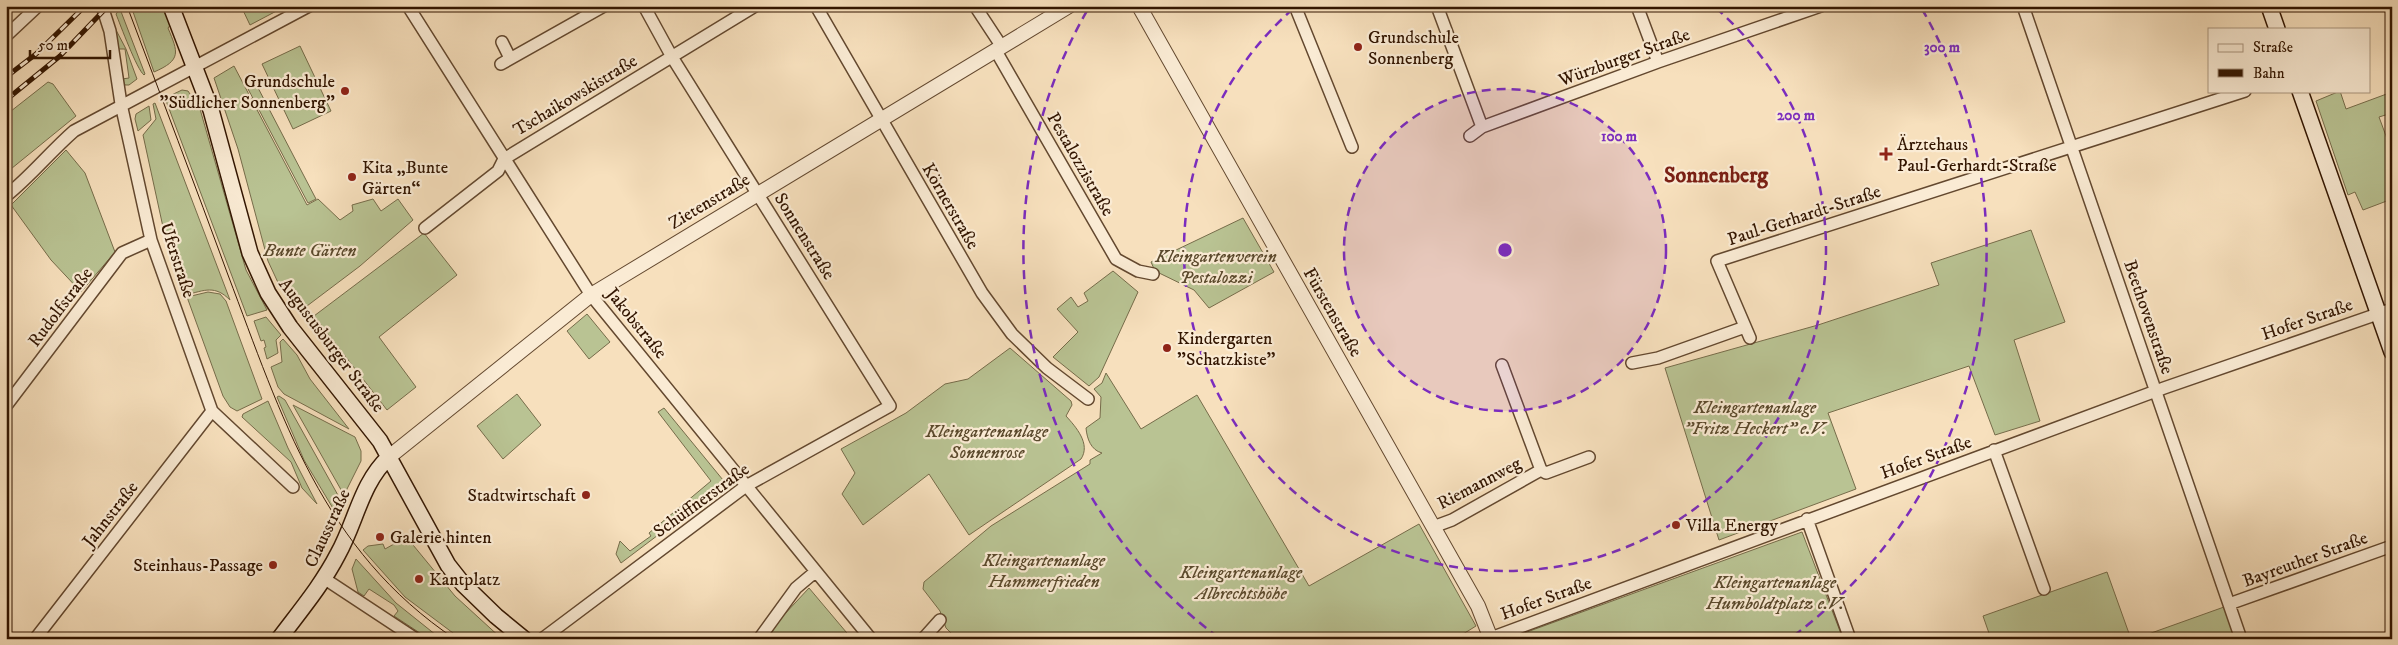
<svg xmlns="http://www.w3.org/2000/svg" width="2398" height="645" font-family="'IM FELL DW Pica',serif">
<rect width="100%" height="100%" fill="#f7e0bd"/>
<filter id="stains"><feTurbulence type="fractalNoise" baseFrequency=".004" numOctaves="4"/><feColorMatrix values="0 0 0 0 .2 0 0 0 0 .09 0 0 0 0 .02 0 0 0 .5 -.17"/></filter>
<radialGradient id="worn" r=".72"><stop offset=".6" stop-color="#630" stop-opacity="0"/><stop offset="1" stop-color="#630" stop-opacity=".3"/></radialGradient>
<path fill="#b9c393" stroke="#766c4a" d="M131 6H165L171 24 168 28C178 52 182 60 154 72Z
M241 6H286L250 25Z
M120 9 145 74 144 75C137 70 120 24 116 14Z
M116 30 126 49 137 79 129 85H125L122 79 129 78 125 49H117Z
M300 46 331 111 293 129 262 64Z
M234 66 307 205 318 199 340 220 353 211 352 205 373 199 381 211 398 199 413 220 360 266 299 312 281 289 268 261 238 149 214 78Z
M48 82 53 84 76 116 6 173V115Z
M256 84 316 199 308 203 248 89Z
M182 90 188 91 192 97 196 95 246 270 267 310 247 316 165 98Z
M2340 91 2346 109 2392 92V113L2379 117 2389 144H2392V199L2363 210 2355 192 2348 195 2316 101Z
M155 103 230 300C215 285 205 290 186 295L163 227 143 135 156 119 153 104Z
M149 106 151 120 138 131 135 119 136 114Z
M66 150 85 173 115 252 81 292 51 260 11 205Z
M1243 218 1274 272 1209 308 1194 290 1155 271 1151 262Z
M2031 230 2065 322 2014 340 2040 421 1995 435 1969 366 1828 413 1856 489 1719 540 1665 368 1818 325 1939 285 1931 263Z
M424 233 457 275 379 337 416 387 387 410 314 316Z
M1113 271 1138 292 1099 377 1089 386 1053 357 1078 332 1057 309 1071 297 1078 307 1088 301 1084 293Z
M208 292 220 294 226 301 262 399 237 411 230 407 223 396 187 297Z
M587 314 610 342 589 359 567 331Z
M266 317 281 335 276 340 278 353 267 359 264 348 266 347 264 340 261 341 254 321Z
M283 339 297 355 310 379 349 429 284 394 278 387 271 367 282 362 280 342Z
M1010 348 1071 401 1072 405 1066 416C1076 427 1091 444 1081 459L969 535 929 474 863 525 842 494 855 473 841 449 906 413 945 384 968 379Z
M1106 373 1141 429 1197 395 1309 586 1419 524 1476 626 1455 639H957L946 628 940 611 923 589 924 582 991 526 1090 464V460L1102 453C1091 450 1087 439 1086 428L1100 418 1101 397 1094 389 1102 383Z
M517 394 541 425 503 459 477 426Z
M279 396 285 400 339 497 337 515 304 460 277 397Z
M268 401 288 448 317 504 302 488 291 462 242 417 243 414Z
M293 405 355 437 361 451V461L344 495Z
M664 408 723 480V486L621 563 616 554 620 541 630 551 651 536 649 533 711 481 658 412Z
M1802 532 1843 639H1514L1516 636Z
M404 534 455 596 502 639H461L405 597 363 550 368 546 383 544 385 549 394 544 393 541Z
M356 559 396 603 441 639H429L394 616 398 611 394 605 369 589 364 596 358 592 352 569Z
M2107 572 2131 639H1991L1983 616Z
M809 588 852 639H767L782 617Z
M2224 607 2235 639H2141L2140 637Z"/>
<g fill="none" stroke-linecap="round" stroke-linejoin="round">
<defs>
<path id="minor" d="M102 6 110 31 121 104 151 240 212 411 293 487
M408 6 591 295 871 639
M816 6 982 293 1012 334 1047 368 1088 399
M975 6 1002 47
M1295 6 1352 147
M1437 6 1482 127
M1637 6 1658 62
M2023 6 2241 639
M6 36 38 6
M502 42 510 58
M996 51 1116 259 1138 271 1153 274
M501 64 604 6
M1470 136 1482 127 1658 62 1821 6
M6 196C31 176 50 152 74 131L309 6
M425 228 498 171 504 159 755 6
M1750 338 1717 261 2245 91
M1632 363 1658 358 1745 327
M6 406 122 253 151 240
M1994 450 2044 589
M1541 470 1546 473 1589 457
M1807 519 1850 639
M1433 527 1452 520 1541 470 1502 365
M325 579 416 639
M2229 604 2392 546
M35 639 212 411
M542 639 746 486 890 406 672 57 644 6
M759 639 796 588 815 572
M923 639 940 620
M1488 639 2164 388 2392 309"/>
<path id="tertiary" d="M1139 6 1478 606 1491 639
M389 457 591 295 1069 6"/>
<path id="secondary" d="M171 6 211 110 250 253 268 293 290 327 380 441 448 565 463 584 496 616 524 639
M2269 6 2277 29
M2300 91 2392 352
M279 639C300 611 322 585 338 554 356 522 361 483 389 457"/>
</defs>
<use href="#minor" stroke="#63482f" stroke-width="14"/>
<use href="#tertiary" stroke="#63482f" stroke-width="16"/>
<use href="#secondary" stroke="#321500" stroke-width="18"/>
<use href="#minor" stroke="#faebd4" stroke-width="11"/>
<use href="#tertiary" stroke="#faebd4" stroke-width="14"/>
<use href="#secondary" stroke="#faebd4" stroke-width="15"/>
<path stroke="#321500" stroke-width="1" d="M127 6C161 96 195 185 228 275 282 417 322 550 455 639"/>
<defs>
<path id="rail" d="M6 77 36 54 85 6
M6 100 60 56 108 6"/>
</defs>
<use href="#rail" stroke="#321500" stroke-width="5"/>
<use href="#rail" stroke="#faebd4" stroke-width="3" stroke-dasharray="9" stroke-linecap="butt"/>
</g>
<circle cx="1505" cy="250" r="161" fill="#7b2cbf" fill-opacity=".12"/>
<g fill="none" stroke="#7b2cbf" stroke-width="2.5" stroke-dasharray="9 6">
<circle cx="1505" cy="250" r="161"/>
<path d="M1716 8A321 321 0 1 1 1294 8"/>
<path d="M1218 637A482 482 0 0 1 1088 9M1922 9A482 482 0 0 1 1792 637"/>
</g>
<g fill="#8f2418" stroke="#faebd4" stroke-width="2">
<circle cx="1358" cy="47" r="5"/>
<circle cx="345" cy="91" r="5"/>
<path d="M1883.5 146.5h5v5h5v5h-5v5h-5v-5h-5v-5h5z"/>
<circle cx="352" cy="177" r="5"/>
<circle cx="1167" cy="348" r="5"/>
<circle cx="586" cy="495" r="5"/>
<circle cx="1676" cy="525" r="5"/>
<circle cx="380" cy="537" r="5"/>
<circle cx="273" cy="565" r="5"/>
<circle cx="419" cy="579" r="5"/>
</g>
<g text-anchor="middle" stroke-width="4.5" stroke-linejoin="round" paint-order="stroke">
<g font-size="18" fill="#321500" stroke="#faebd4" text-anchor="start">
<text x="1368" y="43">Grundschule<tspan x="1368" dy="21">Sonnenberg</tspan></text>
<text x="335" y="87" text-anchor="end">Grundschule<tspan x="335" dy="21">"Südlicher Sonnenberg"</tspan></text>
<text x="1897" y="150">Ärztehaus<tspan x="1897" dy="21">Paul-Gerhardt-Straße</tspan></text>
<text x="362" y="173">Kita „Bunte<tspan x="362" dy="21">Gärten“</tspan></text>
<text x="1177" y="344">Kindergarten<tspan x="1177" dy="21">"Schatzkiste"</tspan></text>
<text x="576" y="501" text-anchor="end">Stadtwirtschaft</text>
<text x="1686" y="531">Villa Energy</text>
<text x="390" y="543">Galerie hinten</text>
<text x="263" y="571" text-anchor="end">Steinhaus-Passage</text>
<text x="429" y="585">Kantplatz</text>
</g>
<g font-size="18" fill="#321500" stroke="#faebd4">
<text transform="translate(1624 57) rotate(-20)" y="6">Würzburger Straße</text>
<text transform="translate(575 95) rotate(-31)" y="6">Tschaikowskistraße</text>
<text transform="translate(1081 164) rotate(60)" y="6">Pestalozzistraße</text>
<text transform="translate(709 201) rotate(-31)" y="6">Zietenstraße</text>
<text transform="translate(951 206) rotate(60)" y="6">Körnerstraße</text>
<text transform="translate(1804 215) rotate(-18)" y="6">Paul-Gerhardt-Straße</text>
<text transform="translate(805 236) rotate(58)" y="6">Sonnenstraße</text>
<text transform="translate(178 260) rotate(72)" y="6">Uferstraße</text>
<text transform="translate(60 307) rotate(-53)" y="6">Rudolfstraße</text>
<text transform="translate(1333 312) rotate(60)" y="6">Fürstenstraße</text>
<text transform="translate(2149 317) rotate(71)" y="6">Beethovenstraße</text>
<text transform="translate(2307 319) rotate(-19)" y="6">Hofer Straße</text>
<text transform="translate(637 323) rotate(51)" y="6">Jakobstraße</text>
<text transform="translate(332 345) rotate(53)" y="6">Augustusburger Straße</text>
<text transform="translate(1926 457) rotate(-20)" y="6">Hofer Straße</text>
<text transform="translate(1479 483) rotate(-28)" y="6">Riemannweg</text>
<text transform="translate(701 500) rotate(-36)" y="6">Schüffnerstraße</text>
<text transform="translate(110 514) rotate(-52)" y="6">Jahnstraße</text>
<text transform="translate(327 528) rotate(-65)" y="6">Clausstraße</text>
<text transform="translate(2305 559) rotate(-20)" y="6">Bayreuther Straße</text>
<text transform="translate(1546 598) rotate(-20)" y="6">Hofer Straße</text>
</g>
<g font-size="18" font-style="italic" fill="#5a492c" stroke="#faebd4">
<text x="310" y="256">Bunte Gärten</text>
<text x="1216" y="262">Kleingartenverein<tspan x="1216" dy="21">Pestalozzi</tspan></text>
<text x="1755" y="413">Kleingartenanlage<tspan x="1755" dy="21">"Fritz Heckert" e.V.</tspan></text>
<text x="987" y="437">Kleingartenanlage<tspan x="987" dy="21">Sonnenrose</tspan></text>
<text x="1044" y="566">Kleingartenanlage<tspan x="1044" dy="21">Hammerfrieden</tspan></text>
<text x="1241" y="578">Kleingartenanlage<tspan x="1241" dy="21">Albrechtshöhe</tspan></text>
<text x="1775" y="588">Kleingartenanlage<tspan x="1775" dy="21">Humboldtplatz e.V.</tspan></text>
</g>
<g font-size="22" font-weight="bold" fill="#7a1f14" stroke="#faebd4">
<text x="1716" y="182">Sonnenberg</text>
</g>
</g>
<circle cx="1505" cy="250" r="8" fill="#7b2cbf" stroke="#faebd4" stroke-width="2.5"/>
<g font-size="15" text-anchor="middle" font-weight="bold" fill="#7b2cbf" stroke="#faebd4" stroke-width="4.5" stroke-linejoin="round" paint-order="stroke">
<text x="1942" y="52">300 m</text>
<text x="1796" y="120">200 m</text>
<text x="1619" y="141">100 m</text>
</g>
<rect width="2398" height="645" fill="none" stroke="#f7e0bd" stroke-width="25"/>
<rect x="8" y="8" width="2383" height="630" fill="none" stroke="#321500" stroke-width="2.5"/>
<rect x="12" y="12" width="2373" height="620" fill="none" stroke="#321500"/>
<rect x="2208" y="28" width="162" height="65" fill="#faebd4" stroke="#aa957f"/>
<rect x="2218" y="44" width="25" height="8" fill="#faebd4" stroke="#aa957f"/>
<text x="2253" y="52" font-size="15" fill="#321500">Straße</text>
<rect x="2218" y="69" width="25" height="8" fill="#321500" stroke="#aa957f"/>
<text x="2253" y="78" font-size="15" fill="#321500">Bahn</text>
<path d="M30 50v8h80v-8" fill="none" stroke="#321500" stroke-width="2.5"/>
<text x="38" y="50" font-size="15" fill="#321500" stroke="#faebd4" stroke-width="4" paint-order="stroke">50 m</text>
<rect width="100%" height="100%" filter="url(#stains)"/>
<rect width="100%" height="100%" fill="url(#worn)"/>
</svg>
